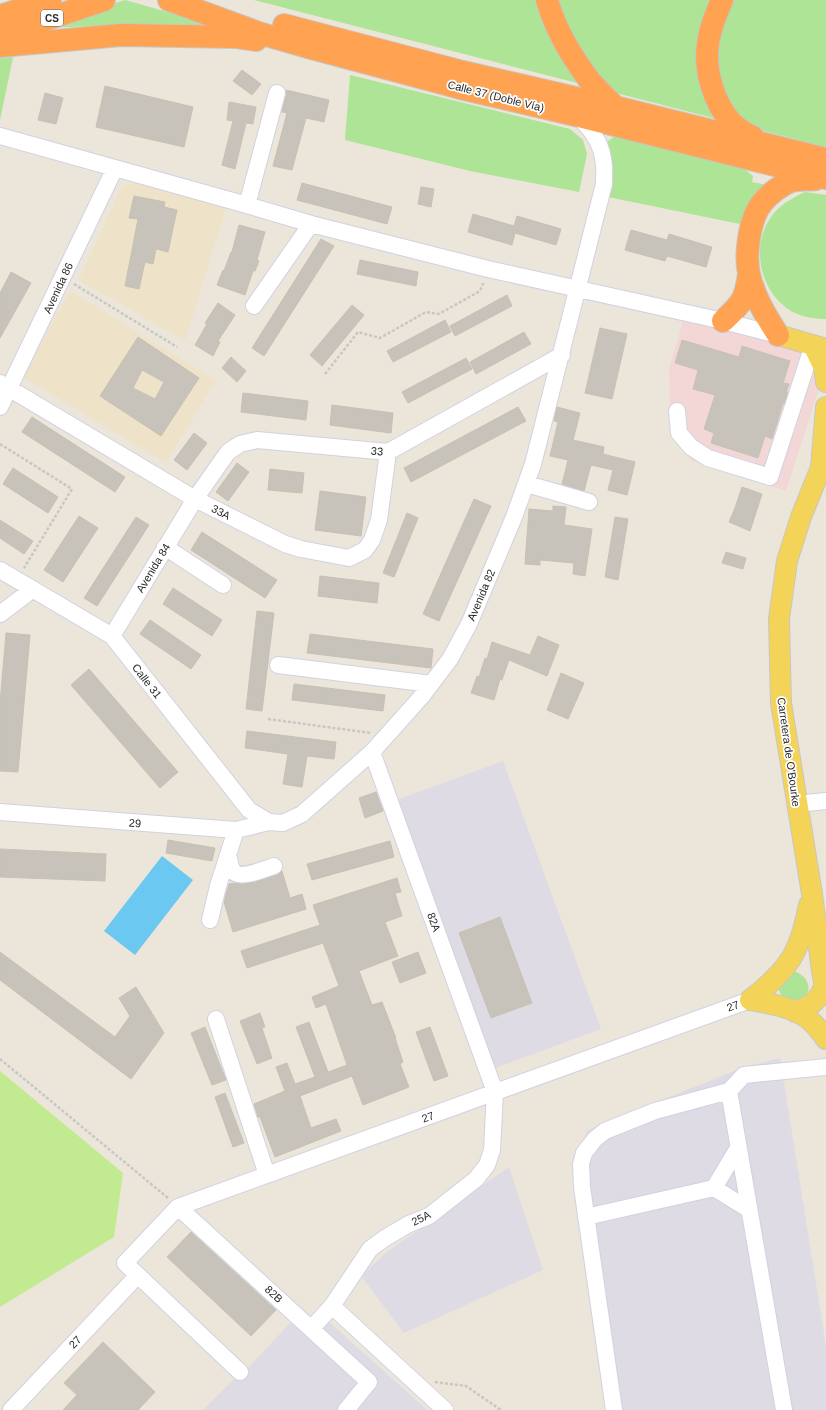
<svg xmlns="http://www.w3.org/2000/svg" width="826" height="1410" font-family="Helvetica,sans-serif">
<rect width="100%" height="100%" fill="#ece5da"/>
<path fill="#dedbe4" d="M503 761 601 1029 492 1069 394 801Z
M780 1058 826 1346V1410H609L577 1155 588 1130 741 1068Z
M509 1167 543 1270 404 1333 361 1276 387 1252Z
M292 1321H328L427 1410H203L231 1382 247 1369Z"/>
<path fill="#eee3c9" d="M138 182 227 205 185 341 79 280 122 186Z
M70 291 216 380 166 463 23 377Z"/>
<path fill="#f3d7d7" d="M683 321 802 346 819 389 786 491 691 460 676 441 670 409 669 369Z"/>
<path fill="#ade495" d="M125 0 224 28 125 25 38 28Z
M254 0H826V147Z
M13 57 0 120V58Z
M350 75 570 129 583 140 587 154 579 192 470 171 345 140Z
M615 136 736 162 753 176 752 182 767 185 757 193 740 224 608 197 604 144Z
M805 192 826 195V319C814 319 802 317 791 311 760 292 750 247 771 217 779 205 792 198 805 192Z
M794 971C804 974 815 987 804 997 802 999 798 1000 795 1002L782 997 778 988Z"/>
<path fill="#c2eb91" d="M0 1071 123 1173 114 1237 0 1307Z"/>
<path fill="#6bc8f0" d="M162 856 193 880 135 955 104 931Z"/>
<path fill="#c7c2ba" stroke="#c7c1b4" fill-rule="evenodd" d="M242 70 261 84 252 95 233 81Z
M105 86 193 107 184 147 96 127Z
M286 90 329 100 324 122 306 118 292 170 273 166 287 113 282 112 286 95Z
M45 93 63 98 56 124 38 120Z
M229 102 256 107 253 124 246 123 235 169 222 165 233 121 227 120Z
M302 183 392 207 387 224 297 200Z
M421 187 434 189 431 207 418 204Z
M134 196 165 202 164 207 177 210 168 252 156 249 153 264 145 262 139 289 125 286 138 219 129 218Z
M473 214 514 226 517 216 561 229 556 245 515 233 512 245 468 232Z
M239 225 265 232 257 260 259 261 255 271H253L245 295 217 285 223 270 224 271 231 252H232Z
M631 230 667 240 669 234 712 247 706 267 667 256 665 261 625 250Z
M321 239 334 246 264 356 252 348Z
M360 260 418 272 416 286 357 274Z
M11 272 31 283 0 338V293Z
M507 295 512 306 455 336 450 326Z
M218 303 235 315 218 341 220 342 213 356 195 345 207 324 205 323Z
M352 305 364 315 322 366 310 355Z
M445 320 451 332 393 362 387 351Z
M600 328 627 334 612 399 585 393Z
M524 332 531 344 476 374 470 362Z
M138 337 199 378 161 436 100 396ZM142 370 164 382 155 399 133 388Z
M682 340 739 357 742 346 790 361 783 383 789 384 786 392H788L784 404 783 403 772 439 765 436 758 458 711 443 714 433 704 429 715 395 693 389 698 370 675 363Z
M231 357 246 371 237 382 222 368Z
M466 358 472 369 408 403 402 392Z
M243 393 308 401 306 420 241 412Z
M332 405 393 413 391 433 330 425Z
M518 407 526 421 411 482 404 468Z
M557 407 580 413 573 440 604 447 603 454 635 462 627 495 608 490 613 470 591 465 584 491 562 484 568 460 550 456 558 422 554 421Z
M32 417 125 477 115 492 22 432Z
M194 433 207 443 187 470 174 460Z
M237 463 249 472 228 501 216 492Z
M13 468 58 497 48 513 3 484Z
M270 469 304 473 302 493 268 490Z
M742 487 762 494 750 531 729 522 735 508Z
M320 491 366 497 361 536 315 530Z
M474 499 491 506 439 621 423 614Z
M553 506 566 507 564 525 592 529 585 576 573 574 574 563 540 560V565L525 564 529 509 553 511Z
M407 513 418 518 394 577 383 573Z
M79 516 98 528 63 582 44 570Z
M136 517 149 525 97 606 84 598Z
M615 517 628 519 618 580 605 577Z
M0 520 33 541 24 554 0 538Z
M202 532 277 580 265 598 191 550Z
M726 552 746 558 743 569 722 563Z
M320 576 379 583 377 603 318 596Z
M173 588 222 620 212 636 163 604Z
M257 611 274 613 262 711 246 709Z
M150 620 201 655 191 669 140 634Z
M6 633 30 635 18 772 0 771V703Z
M310 634 433 649 431 668 307 653Z
M538 636 559 645 547 676 509 660 502 680 500 679 494 700 471 693 477 676 479 677 485 658 487 659 492 642 530 655Z
M89 669 178 772 160 788 71 685Z
M561 673 584 683 568 719 547 710Z
M294 684 385 695 383 711 292 700Z
M247 731 336 742 334 759 307 756 302 787 283 784 288 754 245 748Z
M376 792 383 811 365 818 359 798Z
M168 840 215 848 212 861 166 853Z
M390 841 394 857 312 880 307 864Z
M0 849 106 854 105 881 0 877Z
M282 871 290 898 302 894 306 909 233 932 224 902 229 884 234 883 241 884 255 882 277 875Z
M397 878 401 892 395 893 402 916 385 922 398 956 359 971 372 1005 382 1002 396 1038H395L403 1062 400 1064 409 1087 363 1105 352 1076 300 1096 311 1128 336 1119 341 1131 275 1157 260 1117H258L254 1104 285 1091 276 1067 287 1063 295 1084 315 1077 296 1027 309 1022 328 1072 347 1065 326 1004 316 1008 312 997 339 986 323 943 247 968 241 951 320 925 313 905Z
M500 917 532 1003 491 1018 459 933Z
M0 952 115 1037 130 1016 119 998 136 987 164 1033 131 1079 0 980Z
M418 952 426 973 400 983 392 962Z
M260 1013 265 1027 262 1028 272 1058 257 1064 240 1021Z
M205 1027 226 1080 212 1085 191 1033Z
M430 1027 448 1076 434 1081 416 1032Z
M225 1093 244 1143 233 1147 215 1097Z
M191 1232 276 1310 251 1336 167 1257Z
M103 1342 155 1392 138 1410H63L77 1395 64 1383Z"/>
<g fill="none" stroke-linecap="round" stroke-linejoin="round">
<defs>
<path id="minor" d="M0 136 247 205 311 224 488 269 723 321 778 335
M247 205 277 93
M254 306 311 224
M0 383 195 499 285 544 301 549 349 558 365 550 372 540 379 520 388 452
M0 407 115 168
M677 411 679 433 691 447 708 458 770 477 813 345
M527 484 589 502
M165 547 223 585
M0 570 112 636 249 810 269 822
M0 614 33 589
M112 636 195 499 228 452 240 444 257 440 388 452 562 355
M278 665 431 684
M797 804 826 801
M0 812 236 830 269 822 283 823 302 814 372 752 422 696 450 659 469 624 514 517 533 464 604 184C604 176 605 167 603 159 601 142 589 125 575 115
M228 856C230 861 230 867 233 871 240 880 264 869 274 866
M210 920 218 886 236 830
M216 1019 267 1175
M729 1091 784 1410
M738 1148 714 1188 748 1209
M178 1207 369 1382 346 1410
M586 1217 714 1188
M332 1306 445 1410
M311 1329 332 1306 370 1249 385 1238 409 1224 429 1216 476 1179 487 1165 492 1150 495 1092 372 752
M240 1372 125 1263 178 1207 750 1000
M11 1410 138 1275
M614 1410 582 1187 581 1164 584 1153 595 1139 605 1131 655 1111 729 1091 744 1075 826 1067"/>
<path id="major" d="M778 335 826 349
M813 345 824 368 826 382
M826 455 801 517 787 561 779 619 781 703 812 894 822 971 826 993
M821 467 826 407
M809 905C806 920 803 934 797 947 789 967 767 987 750 1000 769 1003 791 1007 807 1018 814 1023 821 1032 826 1039
M795 1012C811 1005 818 1002 825 985"/>
<path id="highway" d="M169 0 259 33 311 48 460 88 575 115 826 178
M547 0C555 28 570 54 587 77 595 88 606 97 615 107
M722 0C716 14 710 28 708 44 704 70 714 104 732 123 738 129 746 134 753 137
M0 16 50 0
M284 25 463 72 615 107 826 159
M0 35 104 0
M0 46 121 35 236 37 256 40
M723 321C742 303 745 301 749 274
M778 335C766 316 754 297 749 274 745 255 749 219 762 203 769 194 781 185 791 181 798 179 808 180 816 179"/>
</defs>
<use href="#minor" stroke="#d0d2e2" stroke-width="18"/>
<use href="#major" stroke="#c7c7c7" stroke-width="22"/>
<use href="#highway" stroke="#c7c7c7" stroke-width="24"/>
<path stroke="#c7c7c7" stroke-width="2.5" stroke-dasharray="3 2" stroke-linecap="butt" d="M74 284 177 347
M325 374 358 332 380 338 426 312 439 314 480 291 484 281
M0 444 72 489 24 568
M268 719 371 733
M0 1059 168 1198
M435 1382 466 1386 501 1410"/>
<use href="#minor" stroke="#fff" stroke-width="16"/>
<use href="#major" stroke="#f3d458" stroke-width="20"/>
<use href="#highway" stroke="#ffa352" stroke-width="22"/>
</g>
<g text-anchor="middle" stroke-width="3.5" stroke-linejoin="round" paint-order="stroke">
<rect fill="#fff" stroke="#696969" stroke-width="1" x="41" y="10" width="22" height="16" rx="3"/>
<g font-size="10" font-weight="bold" fill="#292929">
<text x="52" y="22">CS</text>
</g>
<g font-size="11" fill="#292929" stroke="#fff">
<text transform="translate(496 96) rotate(14)" y="4">Calle 37 (Doble Vía)</text>
<text transform="translate(58 288) rotate(-65)" y="4">Avenida 86</text>
<text transform="translate(377 451) rotate(5)" y="4">33</text>
<text transform="translate(221 512) rotate(27)" y="4">33A</text>
<text transform="translate(153 568) rotate(-59)" y="4">Avenida 84</text>
<text transform="translate(481 595) rotate(-67)" y="4">Avenida 82</text>
<text transform="translate(147 681) rotate(52)" y="4">Calle 31</text>
<text transform="translate(789 752) rotate(82)" y="4">Carretera de O'Bourke</text>
<text transform="translate(135 823) rotate(4)" y="4">29</text>
<text transform="translate(434 922) rotate(70)" y="4">82A</text>
<text transform="translate(733 1006) rotate(-20)" y="4">27</text>
<text transform="translate(428 1117) rotate(-20)" y="4">27</text>
<text transform="translate(421 1218) rotate(-27)" y="4">25A</text>
<text transform="translate(274 1294) rotate(43)" y="4">82B</text>
<text transform="translate(75 1342) rotate(-47)" y="4">27</text>
</g>
</g>
</svg>
